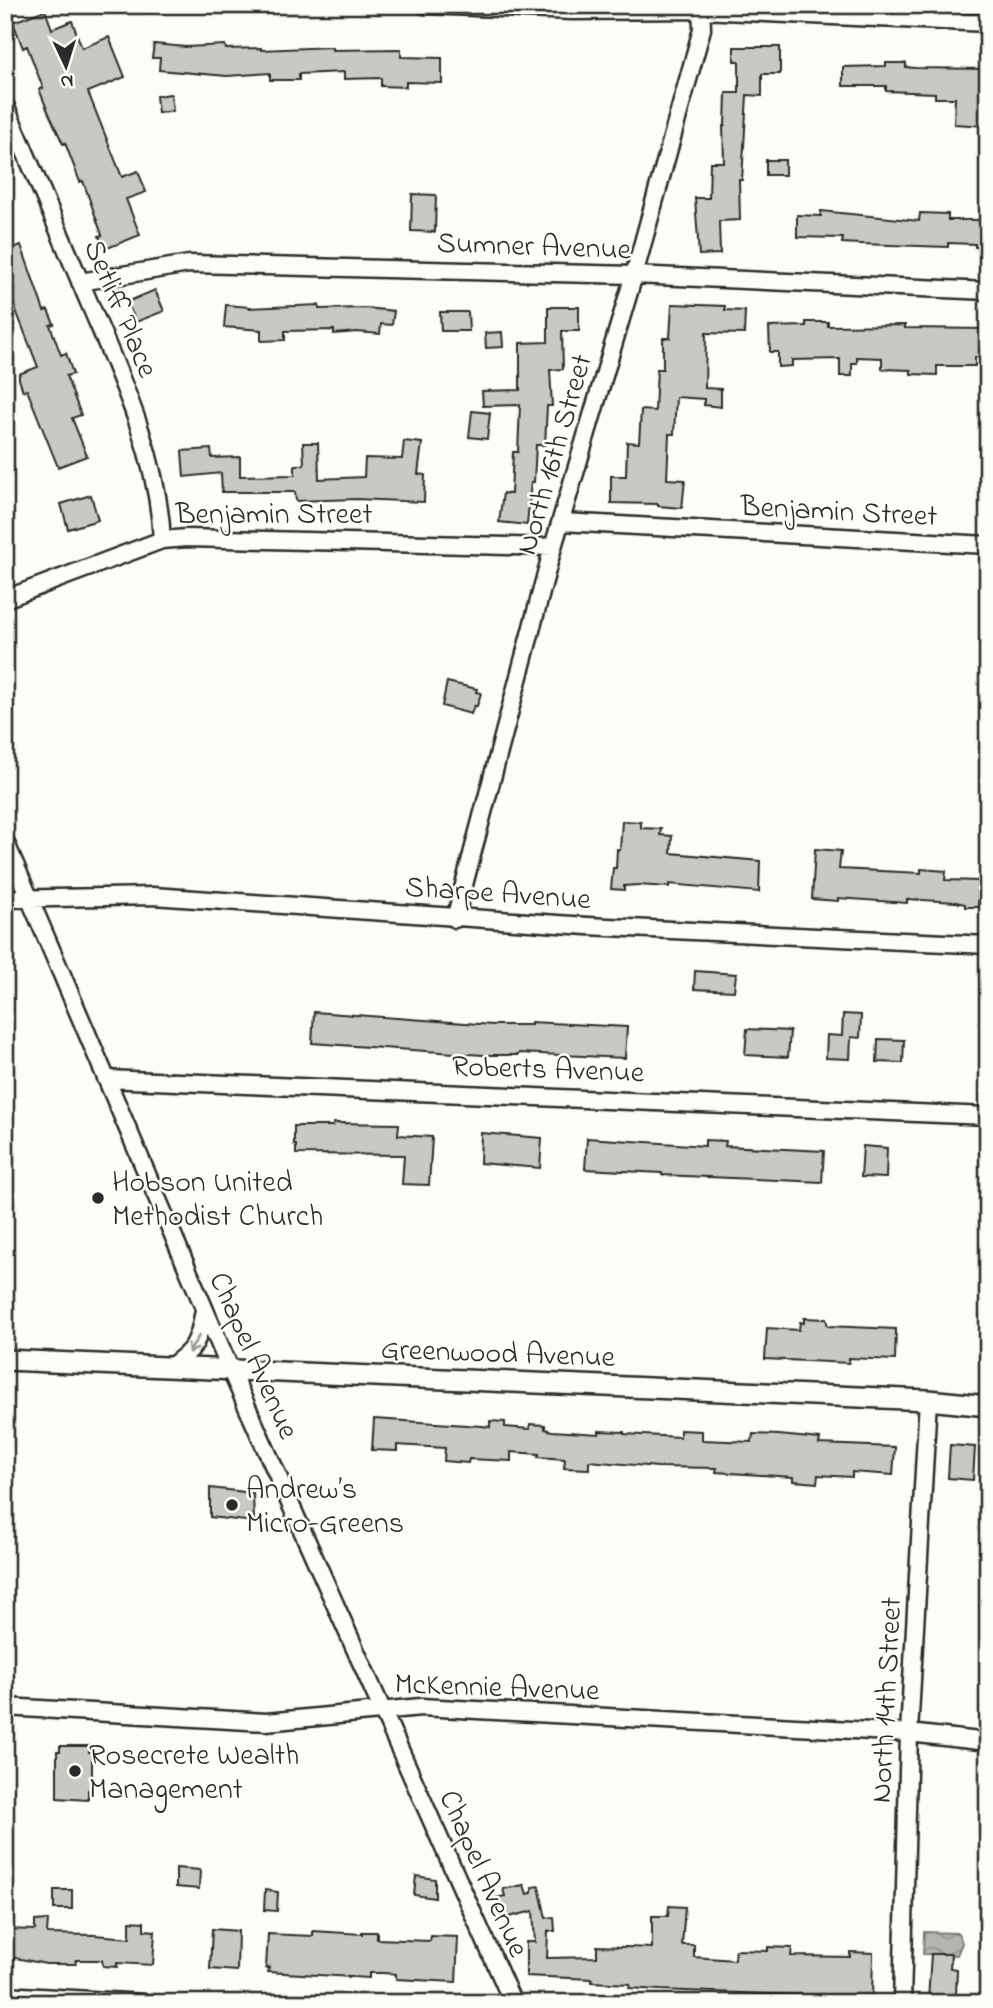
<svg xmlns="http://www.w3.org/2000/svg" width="993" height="2008" font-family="'Indie Flower',sans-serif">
<defs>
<pattern id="water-waves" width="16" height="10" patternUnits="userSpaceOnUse" patternTransform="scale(1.75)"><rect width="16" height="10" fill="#b5b4b1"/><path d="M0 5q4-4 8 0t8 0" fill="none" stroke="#939390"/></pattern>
</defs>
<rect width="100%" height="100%" fill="#fdfcf7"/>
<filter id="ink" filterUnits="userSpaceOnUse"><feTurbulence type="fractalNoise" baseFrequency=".0143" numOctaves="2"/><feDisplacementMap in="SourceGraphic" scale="14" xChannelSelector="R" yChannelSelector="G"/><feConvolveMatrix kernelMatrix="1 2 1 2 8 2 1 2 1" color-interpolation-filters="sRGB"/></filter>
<g filter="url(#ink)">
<path fill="url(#water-waves)" stroke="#7e7d7b" stroke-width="2" d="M924 1932 958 1933 962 1943 957 1955 923 1954Z"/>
<path fill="#c9c8c4" stroke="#2b2b2b" stroke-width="2" d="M45 10 52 29 72 21 82 48 109 37 125 77 88 92 122 177 138 171 146 192 126 199 140 235 105 249 99 236 102 235 83 181 80 182 65 143 63 144 47 109 39 89 43 88 27 46 23 48 13 22Z
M154 44 186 47 225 45 226 49 261 48V50L332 47V50L401 49V57L442 58V83L406 82V87L381 86V78L344 79V72L299 74V80H270V73L227 76 159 70 160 58H152Z
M734 47H780V74H762V96L747 95 742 180H739L740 220 719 221 720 254 699 255 695 198H709L710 162H724L723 126H725L726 93H739V61H734Z
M886 63H906V67L915 68 988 69 986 126 954 124 955 98H935V93L886 91V86H843V67L886 66Z
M171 94 173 111 158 113 156 96Z
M766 160H785V175H766Z
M412 194 436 195 435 232 411 231Z
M821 211 919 221 920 213 948 214V220H988V248L975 247V244L948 243V247L860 244 842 243 843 238 797 237V215L821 216Z
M21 245 44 311 48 310 54 324 50 325 61 355 66 353 73 374 66 376 81 415 72 418 87 456 58 467 27 390 23 391 19 379V374L38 367 5 282V251Z
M155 290 164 311 136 322 127 302Z
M672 304 725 306V310L745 311 744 334 706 333 705 388 721 389V407L704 405V399L676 397 674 434H669L667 479 685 480 682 508 658 506V504L611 503V476H626L627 442 639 443 641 410 655 411 657 369H663V338H670Z
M226 305 250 307 249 308 319 305V309L365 308 394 311 392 325 381 324 380 334 357 332 334 334V330L285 331V340L261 341V330L224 327Z
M548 307H579V331H562L563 369 550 370 552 406H547L545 445H536L534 482H531L527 525 499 522 503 493 511 494 513 452H518L520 405 483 406 482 391 520 390V343L548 342Z
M440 312H468L469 331H441Z
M806 322H828V326L905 325V328L988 329V358L975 357V366H937V375L911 374V370L882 369V358L857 357V363H852V376H840V359L792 360V366L778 367V352H770L769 327 806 326Z
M502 332 503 347 486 348 485 333Z
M472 411 490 413 487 439 469 437Z
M404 441 422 443 418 474 425 475 424 502 357 499 296 501 295 492H222L221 473 184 477 182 451 211 449 212 458 240 457V476L295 475V465H304L303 443H318L319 479 364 477 365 458 402 459Z
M91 495 98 520 68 529 61 504Z
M447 682 477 689 476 692 481 693 477 706H474L471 714 442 706Z
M622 821 641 822V828L661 829 660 835 672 836 671 853 760 861 759 892 669 884V887L637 885 624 886V890L611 889 613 868H616L617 849 620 850Z
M815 849 841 851 839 869 921 873V869L946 871 945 880 980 881 978 907H965V904L956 902 907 899V903L838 898V901L812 899Z
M695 971 736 974 734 991 694 989Z
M314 1012 493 1025H531V1022L627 1027 625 1058 519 1053 518 1055H483L312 1043Z
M843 1014 861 1015 860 1038 851 1037 850 1059 826 1058 827 1035 842 1036Z
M747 1029 790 1031 788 1057 745 1055Z
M878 1039 904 1040 903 1063 877 1062Z
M334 1123 399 1124 398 1135 432 1137 429 1185 402 1184 404 1155 296 1154V1145H294V1126H333Z
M481 1133 542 1138 540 1168 480 1163Z
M587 1138 705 1146V1140L726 1141 725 1146 824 1151 822 1182 662 1175V1173L585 1169Z
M863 1146 887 1148 886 1178 861 1177Z
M804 1318 826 1319 828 1326 896 1329 895 1360 849 1358V1363L765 1359 767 1328 799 1330 800 1322 804 1323Z
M374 1419 482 1426 490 1427V1421L505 1422V1427L530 1429V1424L545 1425V1429L552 1431 599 1434V1431L624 1432V1434L680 1437V1430L702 1431V1440L752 1442 753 1434 779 1435 820 1439 819 1444 895 1447 893 1475 852 1472V1477L818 1475 817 1483 793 1481V1477L716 1472 717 1468 658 1467 589 1461V1469L564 1468 565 1459 538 1457 539 1454 511 1452V1461L469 1459 468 1463 444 1461 445 1448 397 1445V1451L372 1450Z
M950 1445 975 1447 973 1480 948 1478Z
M210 1488 253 1493 254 1522 210 1517Z
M60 1746H89V1752H92V1790H88V1800L57 1798V1751H60Z
M176 1868 200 1870 199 1889 176 1887Z
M416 1876 435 1879V1898L414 1895Z
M524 1885 527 1894 532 1893V1887L539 1886 546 1918 554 1917 555 1931H548L547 1958 597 1957V1946L652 1948V1916H668L669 1906 685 1907 682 1945H694V1957L735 1960V1950L768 1951V1947L792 1948 791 1956 850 1957V1952L873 1953 872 1998 660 1990 629 1988 630 1984 592 1982V1979L526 1976V1942H535L533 1911 505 1918 503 1909H499L496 1898 505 1896 503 1889Z
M54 1890H72V1909H54Z
M265 1890 278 1892 277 1911 264 1910Z
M48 1920 47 1934 94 1935 130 1938V1921L144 1922V1930L155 1931 153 1965 117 1963V1967L103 1966 102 1960H76V1964H46L5 1956V1929L35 1930V1921Z
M212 1929 238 1931 237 1971 210 1969Z
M313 1931 362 1934V1932H377V1939L430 1941 431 1936 458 1937 456 1982 396 1979V1974L383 1973H369V1978L268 1972 269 1967 266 1968 268 1934 313 1936Z
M931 1954H951L950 1968 957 1969 956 1996 952 1995 953 2002 928 2000Z"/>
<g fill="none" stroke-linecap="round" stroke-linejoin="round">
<defs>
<path id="minor" d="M424 5 572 11 701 10 988 23
M5 105C34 172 62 239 91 307 123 382 158 457 162 540
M80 282 189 264 634 275 988 291
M562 522 988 545
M5 599 162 540 187 538 553 547
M5 841 231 1371 513 2003
M5 899 153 896 587 926 988 945
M455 919 553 547 634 275 702 29 701 5
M106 1079 988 1116
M168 1368C195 1351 199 1341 204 1310
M5 1707 266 1722 421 1707 909 1733 988 1742
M5 1995 144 2003
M902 2003 909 1733 928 1400"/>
<path id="tertiary" d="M5 1360 928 1400 988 1406"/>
</defs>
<use href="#minor" stroke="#2b2b2b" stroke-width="21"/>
<use href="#tertiary" stroke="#2b2b2b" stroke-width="24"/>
<use href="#minor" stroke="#fdfcf7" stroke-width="16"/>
<use href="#tertiary" stroke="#fdfcf7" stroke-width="19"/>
</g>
<defs><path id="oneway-shaft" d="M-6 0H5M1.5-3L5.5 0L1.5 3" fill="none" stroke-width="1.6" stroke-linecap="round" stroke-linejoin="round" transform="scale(1.75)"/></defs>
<use stroke="#9e9e9b" href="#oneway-shaft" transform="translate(194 1344) rotate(121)"/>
</g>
<g fill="#2b2b2b" stroke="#fdfcf7" stroke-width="2.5">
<circle cx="98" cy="1198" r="7"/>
<circle cx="232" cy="1505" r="7"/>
<circle cx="75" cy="1771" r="7"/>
</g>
<g text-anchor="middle" stroke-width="5" stroke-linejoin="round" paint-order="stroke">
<g font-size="30" fill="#2b2b2b" stroke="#fdfcf7">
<text transform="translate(534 245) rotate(2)" y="10">Sumner Avenue</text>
<text transform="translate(122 308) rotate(67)" y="10">Setliff Place</text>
<text transform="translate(553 454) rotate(-74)" y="10">North 16th Street</text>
<text transform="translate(839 510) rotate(3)" y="10">Benjamin Street</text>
<text x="274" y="523">Benjamin Street</text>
<text transform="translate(498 892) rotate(4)" y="10">Sharpe Avenue</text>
<text transform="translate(548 1068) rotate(2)" y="10">Roberts Avenue</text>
<text transform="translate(498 1352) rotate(2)" y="10">Greenwood Avenue</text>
<text transform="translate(255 1355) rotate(66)" y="10">Chapel Avenue</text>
<text transform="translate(497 1686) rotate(2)" y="10">McKennie Avenue</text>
<text transform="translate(885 1700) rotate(-87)" y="10">North 14th Street</text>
<text transform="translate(485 1873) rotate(66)" y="10">Chapel Avenue</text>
</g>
<g font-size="30" fill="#2b2b2b" stroke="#fdfcf7" text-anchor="start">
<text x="112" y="1191">Hobson United<tspan x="112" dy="34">Methodist Church</tspan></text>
<text x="246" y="1498">Andrew’s<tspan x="246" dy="34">Micro-Greens</tspan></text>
<text x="89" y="1764">Rosecrete Wealth<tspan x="89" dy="34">Management</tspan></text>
</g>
</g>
<rect width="993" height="2008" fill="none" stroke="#fdfcf7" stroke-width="28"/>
<rect x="14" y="14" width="965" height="1980" fill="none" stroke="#2b2b2b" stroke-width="2.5" filter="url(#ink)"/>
<g transform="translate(66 66) rotate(176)" stroke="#fdfcf7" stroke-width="5" paint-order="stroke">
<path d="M0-5L12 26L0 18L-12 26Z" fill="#2b2b2b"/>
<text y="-10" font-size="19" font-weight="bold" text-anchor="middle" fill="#2b2b2b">N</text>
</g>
</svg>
